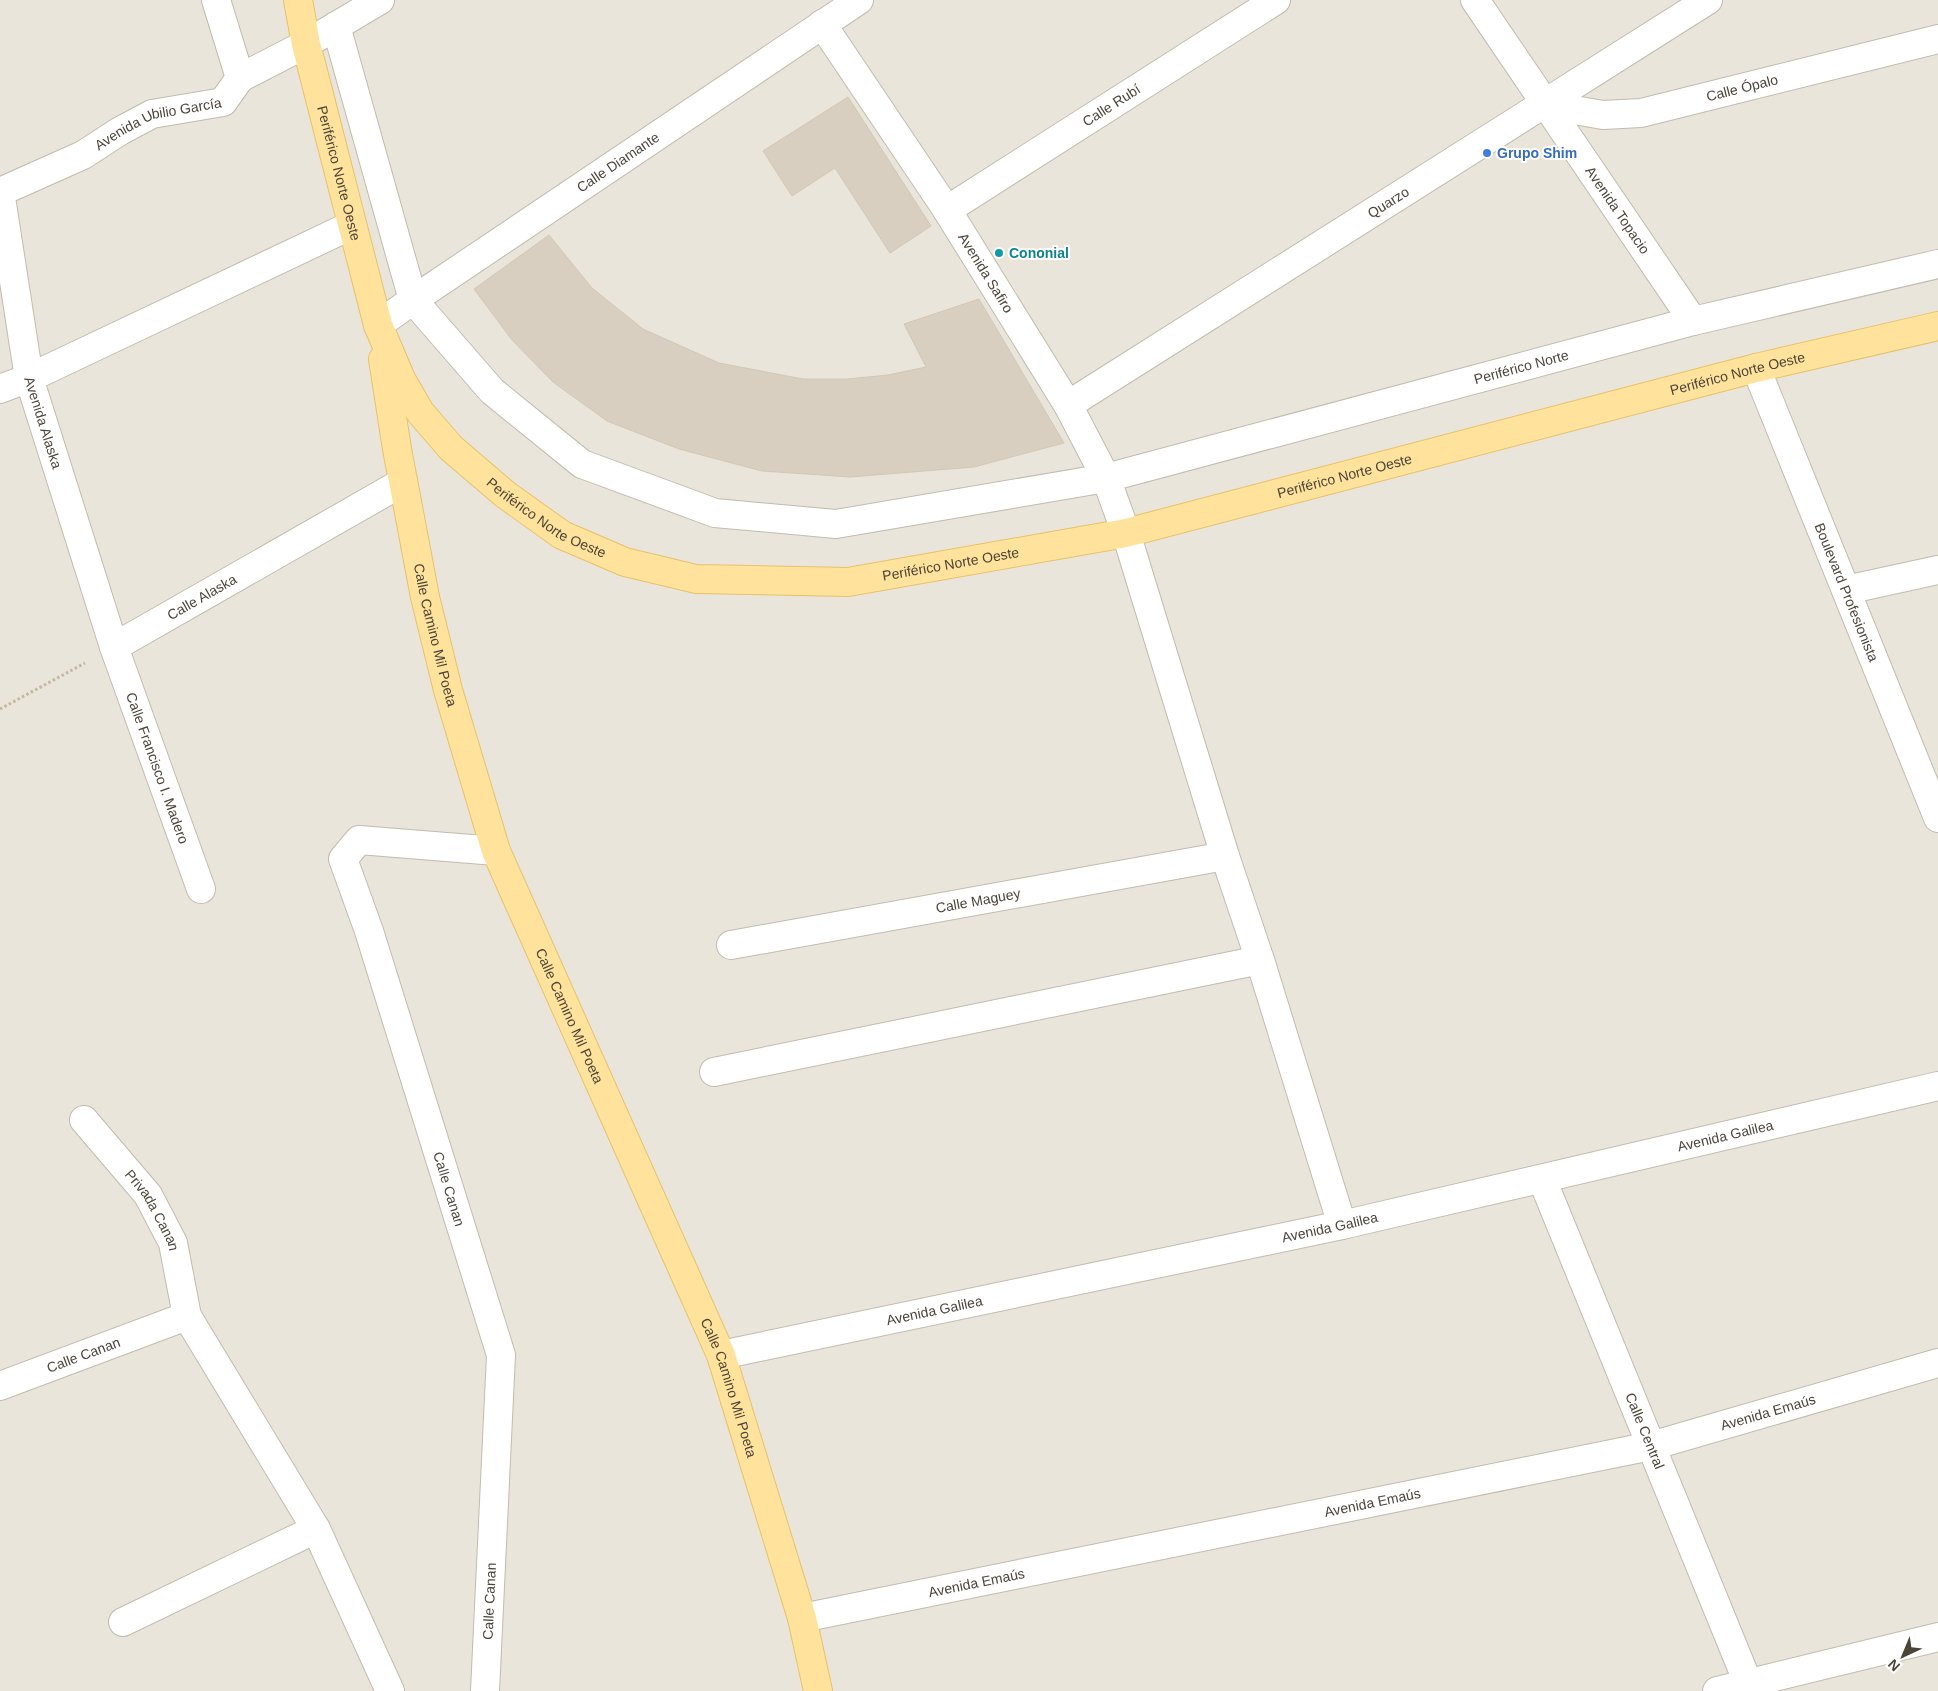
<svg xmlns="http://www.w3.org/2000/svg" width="1938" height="1691" font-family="Helvetica,sans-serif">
<rect width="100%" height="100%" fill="#f6f3ec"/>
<path fill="#eae5da" d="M0 0H1938V1691H0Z"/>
<path fill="#d8cfc1" stroke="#d3c7b4" d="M848 97 931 226 890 253 835 168 792 196 763 151Z
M549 235 592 288 643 329 719 363 803 379H847L888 375 926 367 904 324 979 299 1064 443 974 467 850 477 762 471 679 449 607 421 553 382 512 340 474 289Z"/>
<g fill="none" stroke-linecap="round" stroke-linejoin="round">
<defs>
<g id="minor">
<path d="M216 0 240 78"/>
<path id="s1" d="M1475 0 1693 321"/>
<path id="s2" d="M822 24 947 210 1068 405 1106 478 1126 533 1225 856 1260 960 1342 1225"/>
<path id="s3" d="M336 26 413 300 492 391 582 464 715 513 836 524 1106 478 1693 321 1938 264"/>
<path id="s4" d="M1545 105 1603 115 1641 113 1938 39"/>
<path id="s5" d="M0 191 29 378 114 647 201 889"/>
<path id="s6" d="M0 192 83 155 120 131 152 114 223 102 240 78 306 44 380 0"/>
<path id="s7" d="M947 210 1276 0"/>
<path id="s8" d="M378 325 413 300 859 0"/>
<path id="s9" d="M1756 368 1938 818"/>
<path d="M0 389 29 378 352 225"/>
<path id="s10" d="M1068 405 1708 0"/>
<path d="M1846 590 1938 570"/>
<path id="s11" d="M114 647 403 482"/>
<path id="s12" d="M731 945 1225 856"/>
<path d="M714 1072 1260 960"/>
<path id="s13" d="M84 1120 148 1195 173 1243 187 1316 316 1529 390 1691"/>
<path id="s14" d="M1542 1179 1748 1683"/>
<path id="s15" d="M721 1355 1342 1225 1938 1086"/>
<path id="s16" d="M0 1386 187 1316"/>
<path id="s17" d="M802 1618 1651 1446 1938 1363"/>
<path d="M123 1622 316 1529"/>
<path id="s18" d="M485 1691 501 1355 369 931 343 859 359 840 496 851"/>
<path d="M1717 1691 1938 1637"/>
</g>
<g id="major">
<path id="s19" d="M298 0 306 44 378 325 401 379 420 412 451 448 506 495 562 535 625 562 696 579 848 582 1126 533 1756 368 1938 326"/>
<path id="s20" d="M383 359 397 449 425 597 448 690 496 851 721 1355 802 1618 818 1691"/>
</g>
</defs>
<use href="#minor" stroke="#c2bbae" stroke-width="30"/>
<use href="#major" stroke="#e6c16a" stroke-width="30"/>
<path stroke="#c4b79f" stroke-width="3" stroke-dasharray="2.5 2.5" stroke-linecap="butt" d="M0 709 85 663"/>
<use href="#minor" stroke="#fff" stroke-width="28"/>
<use href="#major" stroke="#ffe39c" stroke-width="28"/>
</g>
<circle fill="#3f7fe0" stroke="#fff" stroke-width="2" cx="1487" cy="153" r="5"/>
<circle fill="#0f9aa8" stroke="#fff" stroke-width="2" cx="999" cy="253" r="5"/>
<g text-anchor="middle" stroke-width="4" stroke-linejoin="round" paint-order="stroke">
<g font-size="14" fill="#4b4439" stroke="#fff">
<text dy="5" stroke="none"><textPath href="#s4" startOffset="201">Calle Ópalo</textPath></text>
<text dy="5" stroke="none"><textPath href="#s7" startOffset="195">Calle Rubí</textPath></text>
<text dy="5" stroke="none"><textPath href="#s6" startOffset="174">Avenida Ubilio García</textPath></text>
<text dy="5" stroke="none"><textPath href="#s8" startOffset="290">Calle Diamante</textPath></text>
<text dy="5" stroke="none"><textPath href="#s19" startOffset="178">Periférico Norte Oeste</textPath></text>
<text dy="5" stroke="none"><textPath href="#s10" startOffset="379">Quarzo</textPath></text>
<text dy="5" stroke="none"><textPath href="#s1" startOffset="254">Avenida Topacio</textPath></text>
<text dy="5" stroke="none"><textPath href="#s2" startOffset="298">Avenida Safiro</textPath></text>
<text dy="5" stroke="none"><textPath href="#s3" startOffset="1488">Periférico Norte</textPath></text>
<text dy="5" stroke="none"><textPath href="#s19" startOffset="1828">Periférico Norte Oeste</textPath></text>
<text dy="5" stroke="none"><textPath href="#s5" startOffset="236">Avenida Alaska</textPath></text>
<text dy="5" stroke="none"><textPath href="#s19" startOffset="1422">Periférico Norte Oeste</textPath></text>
<text dy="5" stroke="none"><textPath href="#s19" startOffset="598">Periférico Norte Oeste</textPath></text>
<text dy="5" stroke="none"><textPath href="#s19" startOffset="1018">Periférico Norte Oeste</textPath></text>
<text dy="5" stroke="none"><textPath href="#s9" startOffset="242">Boulevard Profesionista</textPath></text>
<text dy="5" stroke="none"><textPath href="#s11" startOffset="101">Calle Alaska</textPath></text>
<text dy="5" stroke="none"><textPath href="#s20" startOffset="281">Calle Camino Mil Poeta</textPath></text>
<text dy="5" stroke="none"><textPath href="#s5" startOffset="600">Calle Francisco I. Madero</textPath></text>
<text dy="5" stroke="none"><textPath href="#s12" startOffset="251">Calle Maguey</textPath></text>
<text dy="5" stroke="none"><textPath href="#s20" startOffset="686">Calle Camino Mil Poeta</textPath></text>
<text dy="5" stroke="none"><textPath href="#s15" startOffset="1028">Avenida Galilea</textPath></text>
<text transform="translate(449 1189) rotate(73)" y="5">Calle Canan</text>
<text dy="5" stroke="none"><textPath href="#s13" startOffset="114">Privada Canan</textPath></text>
<text dy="5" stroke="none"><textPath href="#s15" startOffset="622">Avenida Galilea</textPath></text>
<text dy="5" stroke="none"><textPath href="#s15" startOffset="218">Avenida Galilea</textPath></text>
<text dy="5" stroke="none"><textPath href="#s16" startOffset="89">Calle Canan</textPath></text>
<text dy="5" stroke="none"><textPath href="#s20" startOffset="1091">Calle Camino Mil Poeta</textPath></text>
<text dy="5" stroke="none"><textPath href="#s17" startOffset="988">Avenida Emaús</textPath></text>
<text dy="5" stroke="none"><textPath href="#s14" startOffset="272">Calle Central</textPath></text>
<text dy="5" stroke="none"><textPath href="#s17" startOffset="582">Avenida Emaús</textPath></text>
<text dy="5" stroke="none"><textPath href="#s17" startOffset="178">Avenida Emaús</textPath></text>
<text dy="5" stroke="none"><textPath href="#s18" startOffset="90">Calle Canan</textPath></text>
</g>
<g font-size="14" font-weight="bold" fill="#366cbe" stroke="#fff" text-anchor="start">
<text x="1497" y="158">Grupo Shim</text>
</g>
<g font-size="14" font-weight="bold" fill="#0d838f" stroke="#fff" text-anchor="start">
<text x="1009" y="258">Cononial</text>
</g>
</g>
<g transform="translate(1903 1656) rotate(224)" stroke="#ffffff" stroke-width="4" paint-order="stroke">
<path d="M0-4L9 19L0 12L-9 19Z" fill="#4b4439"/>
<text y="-8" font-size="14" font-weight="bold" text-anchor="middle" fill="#4b4439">N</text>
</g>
</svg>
